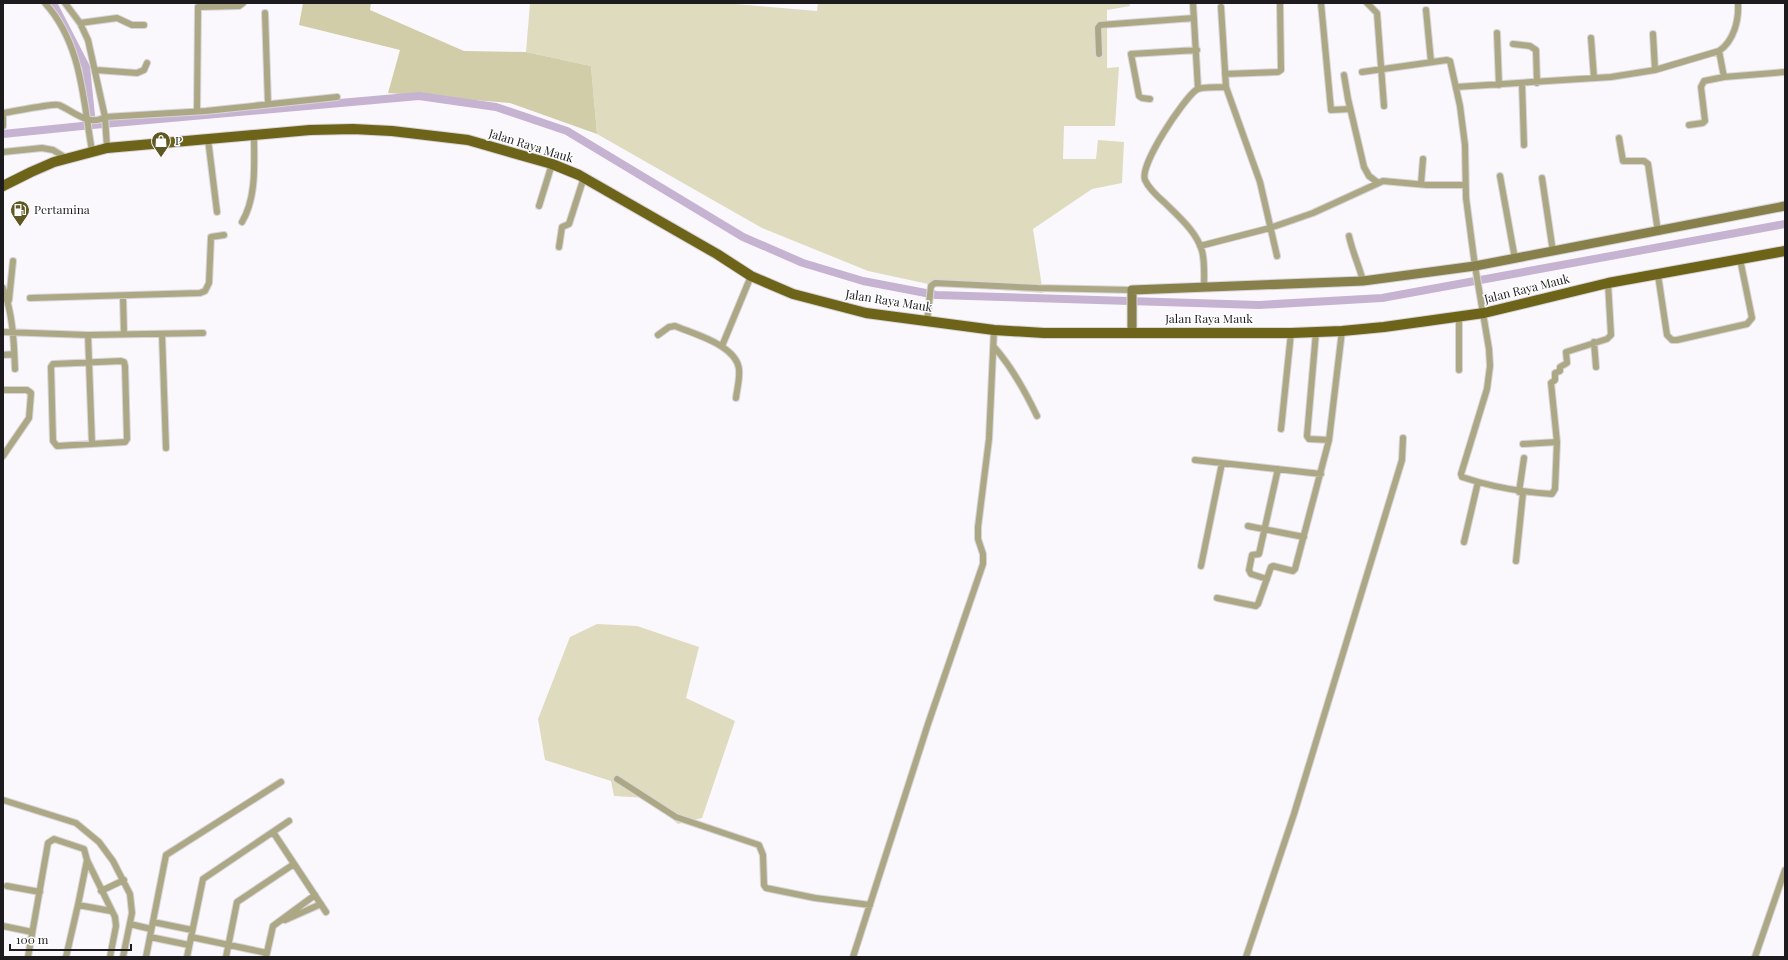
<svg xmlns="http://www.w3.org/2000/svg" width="1788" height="960" font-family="'Playfair Display',serif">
<rect width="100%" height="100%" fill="#fbf8fd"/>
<path fill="#dedbbf" d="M530 3H725L817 11 818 3H1129L1130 6 1107 10V68L1119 67 1115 126H1064L1063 159H1096L1098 140 1124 142 1122 183 1092 189 1033 229 1043 293 933 285 868 271 762 228 597 134 591 66 526 52Z
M597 624 637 626 699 647 686 698 735 721 702 818 678 824 648 798 614 796 611 781 545 760 538 719 570 637Z"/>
<path fill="#d1cda9" d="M303 3H371L370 10 464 51 526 52 591 66 597 134 510 103 388 93 400 50 299 25Z"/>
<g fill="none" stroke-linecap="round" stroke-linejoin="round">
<path stroke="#c6b3d2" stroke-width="8" d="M53 3 86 67 92 125
M3 134 92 125 419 96 496 107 567 131 743 237 803 263 863 281 936 295 1259 305 1382 298 1785 224"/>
<defs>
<path id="street" d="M45 3C82 44 83 100 92 151
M65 3 80 23 88 40 105 117 107 148
M1193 3 1198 89
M1321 3 1331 110 1350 109
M1367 3 1377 13 1384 106
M1221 7 1226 87 1260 182 1277 256
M1426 10 1431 62
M265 13 268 104
M80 23 117 18 132 25H144
M1497 33 1499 85
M1653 34 1655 70
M1591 38 1594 78
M1513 44 1530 46 1536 50 1537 83
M1099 54 1098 28 1100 25 1194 18
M96 70 137 73 144 70 147 63
M1362 72 1447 60 1450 61 1460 106 1465 145 1466 198 1475 266 1489 349 1490 366 1487 389 1461 474 1462 477C1492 487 1520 492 1552 494L1555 489 1557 442 1523 444
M1225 74 1278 72 1281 70 1280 3
M1344 75 1348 99 1364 167 1369 176 1377 182
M1724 77 1719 51C1734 41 1739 20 1738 3
M1522 83 1524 145
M1456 87 1611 77 1655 70 1719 51
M1150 99 1142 98 1139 96 1131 54 1197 50
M197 111 198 7 239 6 243 3
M3 113C12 112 53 103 59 105 73 111 89 127 105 117L206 111 337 97
M3 114V126
M1689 125 1703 123 1705 121 1701 87 1704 81 1724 77 1785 72
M1619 138 1623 161H1644L1648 164 1658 232
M208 139 217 212
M3 152 42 148 53 150 66 158
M1500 176 1515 259
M1542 178 1553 252
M1421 184 1423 159
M539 206 552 164
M242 222C257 197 254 163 254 135
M1349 236C1352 251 1359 265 1363 281
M1200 246 1270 228 1313 213 1383 181 1427 185H1465
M559 247 562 227 569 224 584 177
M1658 275 1667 335 1672 340H1677L1747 324 1752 318 1740 259
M1204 287C1204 275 1205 262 1202 251 1197 232 1178 216 1165 203 1158 197 1149 189 1145 180 1139 165 1183 100 1196 90 1203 86 1218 88 1226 87
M3 288C13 314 14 342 15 369
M123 296 124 334
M30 298 200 293 205 291 209 283 211 237 224 235
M9 300 13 261
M927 321 931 286 935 283 1038 288 1132 290
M3 332 88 335 203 333
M1316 332 1307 436 1309 439 1329 440
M162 334 166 448
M88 335 92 444
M658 335 669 327 675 326C694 334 736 345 739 369 740 379 737 389 736 398
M1594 342 1596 367
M722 346 751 276
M994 347C1012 367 1025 391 1037 416
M3 355 14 354
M121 361 124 362 125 366 127 439 125 442 57 446 53 441 51 367 53 364Z
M1459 370V317
M3 390H27L31 393 29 418 3 456
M1281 429 1291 333
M1557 442 1551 383 1555 380V373L1560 371V367L1567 363 1566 352 1607 339 1611 335 1608 283
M1195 460 1321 474
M1519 492 1524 458
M1248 526 1304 537
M1464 542 1478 482
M1516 561 1523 493
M1201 566 1222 463
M1267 579 1251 574 1249 570 1252 555 1259 554 1278 469
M1217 598 1256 606 1258 604 1271 567 1273 566 1293 571 1295 569 1329 440 1342 331
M617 779 676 817 759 845 763 855 764 885 766 888 815 898 870 905
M3 800 76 823 99 842 113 861 130 894 132 913 123 957
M273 832 326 912
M7 886 40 892
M101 891 124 880
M78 905 87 860
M285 920 321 904
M153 922 192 930
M130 924 151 929
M3 926 32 932
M150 937 189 945
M191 937 267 953
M28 957 48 843 54 839 84 849 87 860 115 917 116 926 110 957
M66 957 78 905 111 911
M146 957 166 855 281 782
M187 957 203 879 289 821
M226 957 237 902 294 864
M266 957 273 926 315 895
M853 957 928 724 983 564V554L978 539V527L989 439 994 330
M1246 957 1294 814 1402 460 1403 438
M1755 957 1785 870"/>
<path id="secondary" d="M1132 332V290L1363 281 1475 266 1785 206"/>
<path id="primary" d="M3 186 31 172 54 162 107 148 310 130 353 129 392 131 468 140 552 164 579 175 717 254 751 276 793 294 866 313 994 330 1044 333H1291L1342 331 1384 327 1484 313 1608 283 1785 251"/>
</defs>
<use href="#street" stroke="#d8d5d9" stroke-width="8"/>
<use href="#secondary" stroke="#d8d5d9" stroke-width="11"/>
<use href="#primary" stroke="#d8d5d9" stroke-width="12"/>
<use href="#street" stroke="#aca885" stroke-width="6"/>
<use href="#secondary" stroke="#87804b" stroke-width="9"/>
<use href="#primary" stroke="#6d6319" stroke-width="10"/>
</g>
<defs>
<symbol id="shop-pin" viewBox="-11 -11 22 30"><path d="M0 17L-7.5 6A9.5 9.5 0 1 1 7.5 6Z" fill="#5f5824" stroke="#fff"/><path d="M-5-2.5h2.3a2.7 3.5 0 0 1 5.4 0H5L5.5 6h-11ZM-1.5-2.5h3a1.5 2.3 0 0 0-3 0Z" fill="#fff"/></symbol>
<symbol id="fuel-pin" viewBox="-11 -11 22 30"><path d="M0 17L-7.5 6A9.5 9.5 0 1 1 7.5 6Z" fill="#5f5824" stroke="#fff"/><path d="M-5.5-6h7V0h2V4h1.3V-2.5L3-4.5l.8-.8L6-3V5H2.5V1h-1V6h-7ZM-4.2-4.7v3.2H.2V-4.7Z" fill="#fff"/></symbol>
</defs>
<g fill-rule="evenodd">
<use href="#shop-pin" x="150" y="130" width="22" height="30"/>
<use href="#fuel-pin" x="9" y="199" width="22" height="30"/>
</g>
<g text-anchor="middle" stroke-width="3" stroke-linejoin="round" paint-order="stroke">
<g font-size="12" fill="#1e1b1f" stroke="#fff" text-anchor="start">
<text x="175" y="145">P</text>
<text x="34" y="214">Pertamina</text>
</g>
<g font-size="12" fill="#1e1b1f" stroke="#fff">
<text transform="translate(531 146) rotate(17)" y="4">Jalan Raya Mauk</text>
<text transform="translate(1527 289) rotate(-14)" y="4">Jalan Raya Mauk</text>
<text transform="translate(889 301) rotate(9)" y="4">Jalan Raya Mauk</text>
<text x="1209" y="323">Jalan Raya Mauk</text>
</g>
</g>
<rect width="1788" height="960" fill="none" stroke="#1e1b1f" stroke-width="8"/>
<path d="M10 944v6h121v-6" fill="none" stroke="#1e1b1f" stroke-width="2"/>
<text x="16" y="944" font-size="12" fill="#1e1b1f" stroke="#ffffff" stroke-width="3" paint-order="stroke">100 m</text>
</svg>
